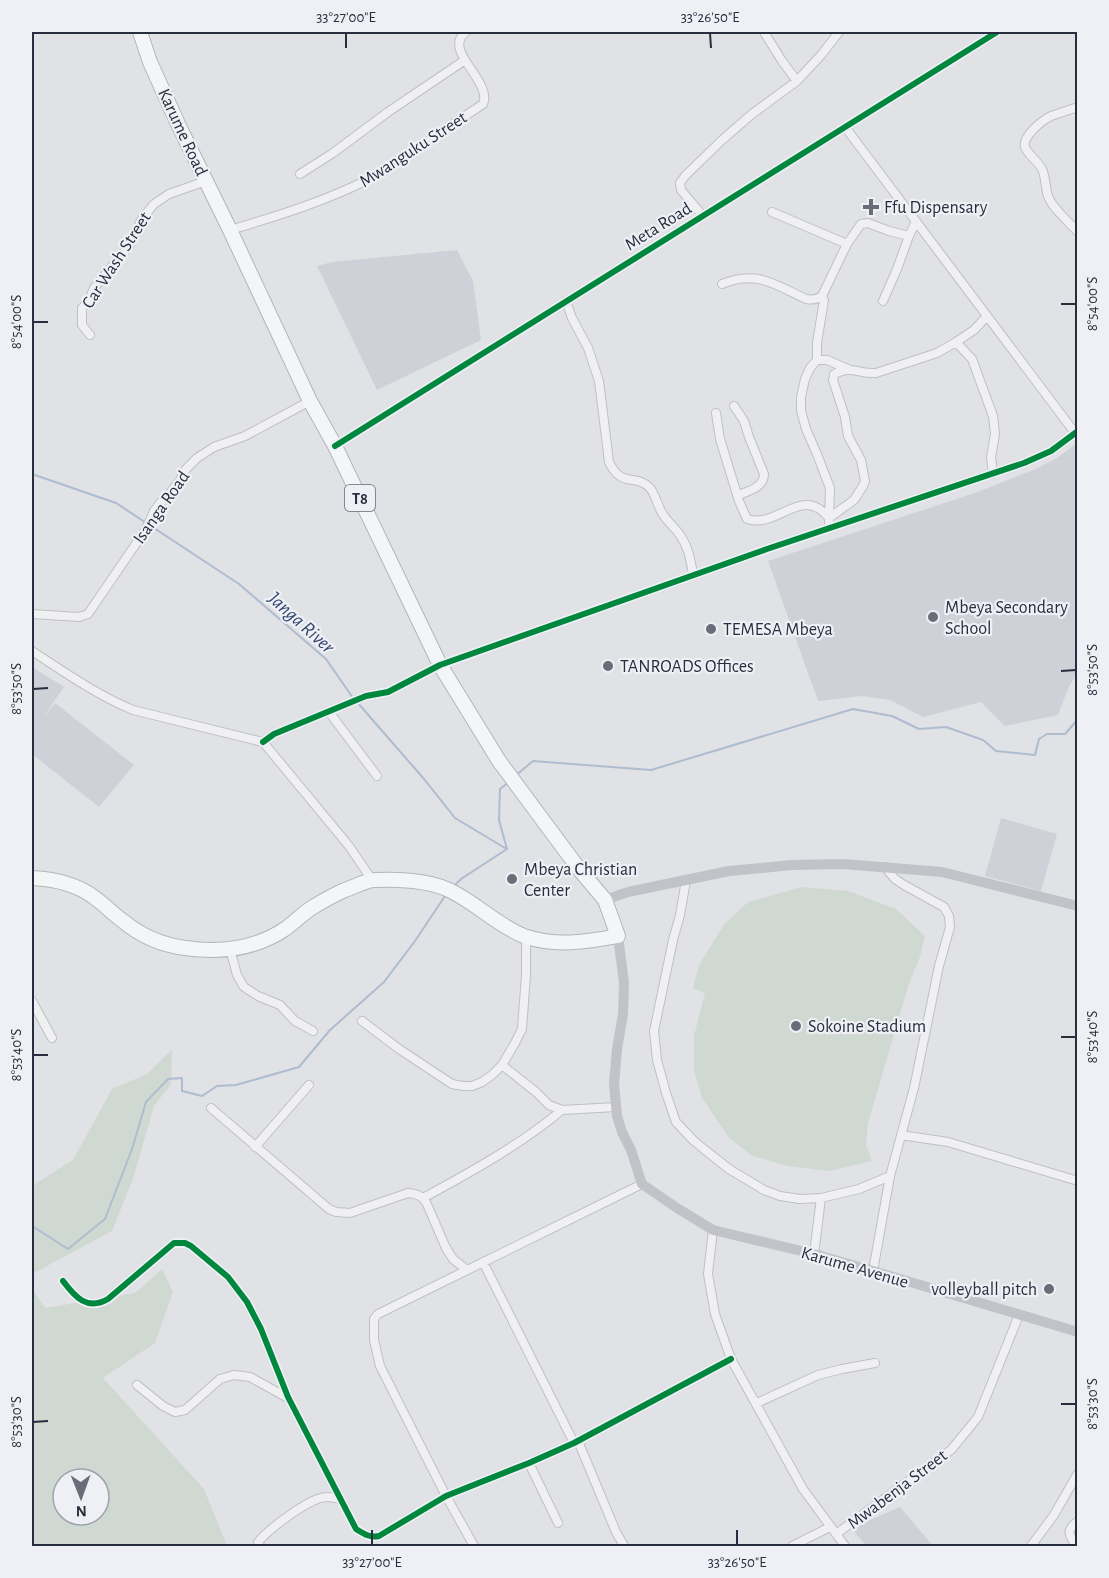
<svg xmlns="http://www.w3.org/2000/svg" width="1109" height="1578" font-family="'Alegreya Sans',sans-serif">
<rect width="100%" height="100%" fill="#e0e2e5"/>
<path fill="#cfd1d8" d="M457 250 473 281 481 340 377 390 317 266 332 262Z
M1077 443V674L1069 686 1058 715 1005 726 981 702 923 717 890 700 862 696 818 701 768 561 975 493 1033 470 1057 458Z
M32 667 64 687 42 719 55 703 134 765 99 807 32 754V736L33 733H32Z
M1001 818 1057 834 1041 891 985 876Z
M900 1507 933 1546H866L851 1528Z"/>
<path fill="#d0d9d1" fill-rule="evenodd" d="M802 887 848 891 896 909 925 936 920 957 909 983 868 1123 866 1145 872 1161 829 1171 788 1166 753 1156 730 1139 702 1098 694 1070V1036L705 993 693 988 699 965 725 923 748 902Z
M172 1049 171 1084 154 1106 133 1179 112 1231 32 1274V1186L73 1160 112 1089 147 1074Z
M162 1269 173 1292 155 1343 103 1378 204 1489 227 1546H32V1288L45 1308 135 1293ZM63 1479H99V1515H63Z"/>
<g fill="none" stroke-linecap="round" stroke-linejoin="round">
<path stroke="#afbccf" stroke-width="2" d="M32 474 116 503 239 584 326 659 353 698
M357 702 424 779 455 818 505 848
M515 776 533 761 651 770 853 709 892 716 919 729 946 727 983 740 996 751 1035 755 1039 739 1047 734H1065L1078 719
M507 849 499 820 500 789 509 782
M453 887 461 879 507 849
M32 1226 68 1249 105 1219 132 1149 146 1102 168 1079 182 1078V1091L202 1096 217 1086 236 1085 299 1067 330 1030 384 982 415 941 445 896"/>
<defs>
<path id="street" d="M764 32 782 61 797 81
M1078 107C1069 110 1060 113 1051 116 1043 120 1022 136 1025 147 1028 155 1038 161 1042 169 1046 178 1045 187 1048 196 1052 208 1069 222 1078 232
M845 127 1075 433
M300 174 333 153 388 112 465 60
M772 212 847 244
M703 216 681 190 680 183 685 176 721 141 752 114 797 81 822 54 839 32
M230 230C281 215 332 199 379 174L483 104C493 81 441 50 466 32
M722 284C757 270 774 284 806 299 812 300 817 300 822 296L847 244 861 224 868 223 889 231 909 236
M566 301 572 318 588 348 599 381 609 462C622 489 636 473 650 488 655 494 658 506 662 513 666 520 672 525 677 531 688 545 690 557 693 574
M883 301 897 269 909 236 916 221
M90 335 82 325V308L89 301 94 288 129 246 142 219 154 204 169 194 206 181
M956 342 972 359 993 416 995 434 991 457 993 474
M817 360V343L824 300 822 296
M734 406 744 421 749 437 764 474C764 487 749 491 738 495
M716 413 720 439 739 501 747 519C778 529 802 484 829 518
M829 518 830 488 817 454 806 429 801 411V397L805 379 810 368 817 360H827L848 369
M829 528V518L854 500 863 486 865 481 861 460 848 436 845 417 833 380 834 374C853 365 857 374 876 373L937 353 956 342 974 330 987 316
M32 614 79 617 88 614 146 529 154 511 161 502 168 496 180 480 186 469 197 458 214 447 245 436 310 401
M32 651C64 672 97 695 133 710L263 742 349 846 372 880
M329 712 377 776
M263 742 274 734 366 696 388 692 440 665 767 549 1024 463 1051 451 1078 431
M686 880 680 915 673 940 654 1031 657 1060 666 1093 676 1122 693 1140 705 1150 729 1169 764 1190 780 1196 800 1199 821 1198
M230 949 237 975 244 987 258 996 280 1005 295 1021 313 1031
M32 1001 52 1038
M362 1021 399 1049 452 1084 463 1086H472L482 1082 492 1075 502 1065 515 1043 522 1029 526 975V936
M502 1065 536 1092 549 1105 562 1110 616 1107
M211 1108 329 1209 336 1212 350 1213 408 1193C416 1194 421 1195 426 1202L446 1248 453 1259 467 1270
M901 1135 948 1142 1078 1181
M255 1147 309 1085
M423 1198C471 1172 520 1145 562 1110
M713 1230 708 1274 715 1314 731 1359 803 1489 845 1546
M814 1254 821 1198 859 1189 890 1176
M483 1262 574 1443
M873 1271 890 1176 914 1088 939 966 950 927 949 916 944 907 904 885 895 879 885 867
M63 1281C75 1297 87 1311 108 1299L174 1243H185L191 1246 228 1277 247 1302 261 1329 288 1397 356 1529C364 1534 370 1538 379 1536L446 1496 529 1463 574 1443 731 1359
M137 1385 163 1406 175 1412 185 1410 220 1379 234 1375 250 1377 288 1398
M757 1403 818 1375 842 1369 875 1363
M578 1441 616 1532 624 1546
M529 1463 558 1523
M836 1534 951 1450 978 1417 1019 1315
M260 1546 258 1542C269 1529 309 1498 326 1497 330 1497 336 1498 340 1499
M474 1546 446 1496 380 1366 374 1340V1319L378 1314 642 1184
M792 1546 830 1527
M1031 1546 1054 1515 1078 1473
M1076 1546C1069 1534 1065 1531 1078 1521"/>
<path id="highway" d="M32 878C54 879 77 884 95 898 105 905 113 914 123 921 141 936 162 945 185 948 219 953 255 949 285 929 295 922 303 913 313 907 323 901 335 894 345 890 354 887 366 880 375 880 399 879 429 880 451 891 477 904 497 925 524 936 555 947 587 942 618 936L605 900 579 869 499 761 440 665 335 446 310 401 230 230 178 124 150 62 140 32"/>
</defs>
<use href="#street" stroke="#bec0c3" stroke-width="10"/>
<use href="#highway" stroke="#b2b5ba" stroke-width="16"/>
<use href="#street" stroke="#f0f0f2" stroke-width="8"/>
<path stroke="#c1c3c8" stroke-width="10" d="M335 446 997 32
M605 900 628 892 729 871 792 865 843 864 942 872 1078 906
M618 936 624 983 623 1014 617 1049 614 1084 617 1116 622 1132 631 1150 642 1184 677 1208 713 1230 814 1254 873 1271 1078 1332"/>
<use href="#highway" stroke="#f4f5f6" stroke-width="14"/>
<defs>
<path id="cycleway" d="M335 446 997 32
M263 742 274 734 366 696 388 692 440 665 767 549 1024 463 1051 451 1078 431
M63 1281C75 1297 87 1311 108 1299L174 1243H185L191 1246 228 1277 247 1302 261 1329 288 1397 356 1529C364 1534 370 1538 379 1536L446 1496 529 1463 574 1443 731 1359"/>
</defs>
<use href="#cycleway" stroke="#eef0f5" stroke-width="10"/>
<use href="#cycleway" stroke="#00873e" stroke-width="6"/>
</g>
<path fill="none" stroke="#282e3e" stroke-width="2" d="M346 33V48M710 33 711 48M1061 304H1076M33 322H48M1061 671 1076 670M33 689 48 688M1061 1037H1076M33 1055H48M1061 1404H1076M33 1422 48 1421M372 1530V1545M737 1530V1545"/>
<g fill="#686d78" stroke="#eef0f5" stroke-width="2">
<path d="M868 198h6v6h6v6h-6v6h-6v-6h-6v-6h6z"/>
<circle cx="933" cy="617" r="6"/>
<circle cx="711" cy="629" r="6"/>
<circle cx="608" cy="666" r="6"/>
<circle cx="512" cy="879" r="6"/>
<circle cx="796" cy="1026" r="6"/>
<circle cx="1049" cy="1289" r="6"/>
</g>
<g text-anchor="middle" stroke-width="4.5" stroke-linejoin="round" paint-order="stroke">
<rect fill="#eef0f5" stroke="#636875" stroke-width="1.5" x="345" y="485" width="30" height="26" rx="4.5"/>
<g font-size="16" font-weight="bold" fill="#282e3e">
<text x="360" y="504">T8</text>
</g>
<g font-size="18" fill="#282e3e" stroke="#eef0f5">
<text transform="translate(183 132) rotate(65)" y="6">Karume Road</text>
<text transform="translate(413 149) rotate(-33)" y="6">Mwanguku Street</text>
<text transform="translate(658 226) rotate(-32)" y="6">Meta Road</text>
<text transform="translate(116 260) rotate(-57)" y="6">Car Wash Street</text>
<text transform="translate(161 507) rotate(-55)" y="6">Isanga Road</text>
<text transform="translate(855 1267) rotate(16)" y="6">Karume Avenue</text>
<text transform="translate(897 1489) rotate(-37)" y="6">Mwabenja Street</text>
</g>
<g font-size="18" fill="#282e3e" stroke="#eef0f5" text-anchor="start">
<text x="884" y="213">Ffu Dispensary</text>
<text x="945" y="613">Mbeya Secondary<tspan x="945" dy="21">School</tspan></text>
<text x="723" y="635">TEMESA Mbeya</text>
<text x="620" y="672">TANROADS Offices</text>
<text x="524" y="875">Mbeya Christian<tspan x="524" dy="21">Center</tspan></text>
<text x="808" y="1032">Sokoine Stadium</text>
<text x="1037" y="1295" text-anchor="end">volleyball pitch</text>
</g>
<g font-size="20" font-style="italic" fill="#344870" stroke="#eef0f5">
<text transform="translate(302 622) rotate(42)" y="7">Janga River</text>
</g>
</g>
<rect width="1109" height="1578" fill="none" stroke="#eef0f5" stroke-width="66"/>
<g transform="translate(81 1497) rotate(179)"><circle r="28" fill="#eef0f5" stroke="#9fa2ac" stroke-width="1.5"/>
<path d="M0-4.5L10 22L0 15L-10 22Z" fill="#686d78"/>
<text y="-9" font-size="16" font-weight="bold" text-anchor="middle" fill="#282e3e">N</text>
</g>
<rect x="33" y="33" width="1043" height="1512" fill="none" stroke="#282e3e" stroke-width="2"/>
<g font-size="15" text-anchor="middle" fill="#282e3e">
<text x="346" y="22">33°27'00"E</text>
<text x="710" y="22">33°26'50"E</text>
<text transform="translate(1092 304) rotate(-90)" y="5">8°54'00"S</text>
<text transform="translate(16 322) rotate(-90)" y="5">8°54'00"S</text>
<text transform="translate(1092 670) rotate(-90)" y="5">8°53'50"S</text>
<text transform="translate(16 689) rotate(-90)" y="5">8°53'50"S</text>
<text transform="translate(1092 1037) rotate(-90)" y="5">8°53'40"S</text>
<text transform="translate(16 1055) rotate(-90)" y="5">8°53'40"S</text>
<text transform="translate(1092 1404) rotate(-90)" y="5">8°53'30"S</text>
<text transform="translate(16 1422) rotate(-90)" y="5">8°53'30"S</text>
<text x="372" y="1567">33°27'00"E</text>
<text x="737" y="1567">33°26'50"E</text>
</g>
</svg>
